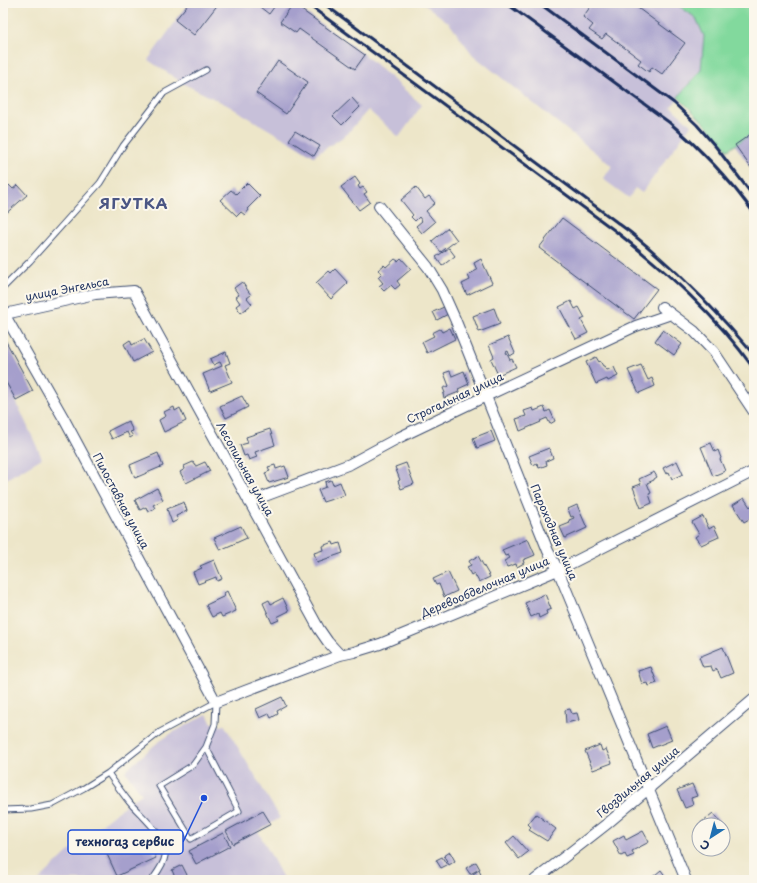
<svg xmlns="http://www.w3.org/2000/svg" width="757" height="883" font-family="'Playpen Sans',sans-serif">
<rect width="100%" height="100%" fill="#fbf7ec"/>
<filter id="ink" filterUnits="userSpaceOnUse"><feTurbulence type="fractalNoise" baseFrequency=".025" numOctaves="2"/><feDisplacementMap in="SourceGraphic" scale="8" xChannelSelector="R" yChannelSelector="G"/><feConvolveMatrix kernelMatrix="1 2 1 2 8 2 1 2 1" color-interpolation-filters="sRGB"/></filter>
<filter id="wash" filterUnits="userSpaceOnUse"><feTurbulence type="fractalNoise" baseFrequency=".012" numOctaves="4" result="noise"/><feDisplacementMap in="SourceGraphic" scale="16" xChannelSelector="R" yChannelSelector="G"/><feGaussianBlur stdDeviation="0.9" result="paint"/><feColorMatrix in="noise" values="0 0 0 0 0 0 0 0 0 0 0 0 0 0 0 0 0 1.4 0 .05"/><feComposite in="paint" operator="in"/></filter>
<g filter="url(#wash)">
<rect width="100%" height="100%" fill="#ede6c9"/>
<path fill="#c7c0d9" d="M189 3 293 4 365 55 422 105 399 137 368 110 346 135 314 156 227 105 186 85 148 60Z
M423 3H675L696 18 704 36 701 70 671 107 691 125 642 193 635 188 629 198 603 179 612 166 473 55 449 23Z
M3 336 33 391 16 401 42 458 3 481Z
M207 714 211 722 222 726 224 724 280 818 258 831 284 880H39L67 853 129 802 142 794 125 771 157 743 172 733Z"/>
<path fill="#82d99d" stroke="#4e847e" d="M675 3H754V132L728 150 708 127 678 97 701 70 704 36 696 18Z"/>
<g id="blocks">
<path fill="#a59fcc" d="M189 3H219L194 35 175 20Z
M263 3H277L269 14 260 7Z
M593 3H631L685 43 662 74 652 67 649 72 638 64 641 60 606 34 602 39 589 30 593 25 583 17Z
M293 4 365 55 355 69 299 29 296 33 280 22Z
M278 61 308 82 286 114 256 93Z
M352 98 360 107 342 125 333 116Z
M295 131 320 146 314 156 289 140Z
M754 132V172L735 145Z
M355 177 360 184 358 186 360 189 363 187 367 192 364 194 370 202 359 210 341 187Z
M247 183 260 196 247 209 249 210 245 215 241 212 237 216 220 200 231 190 236 194Z
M9 185 13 189 18 185 27 195 3 216V191Z
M416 187 425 199 429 196 435 203 426 211 435 222 422 233 416 226 422 221 419 217 415 221 411 217 413 215 401 200Z
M562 218 657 289 634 319 539 248Z
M448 228 457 240 441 252 432 241Z
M449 248 455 256 442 266 436 257Z
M401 258 411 269 397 281 400 285 395 289 391 285 384 291 379 286 383 283 378 277 382 273 378 270 384 265 386 267 395 259 398 261Z
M481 259 492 283 467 295 462 284 470 280 468 275 477 270 474 263Z
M335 269 348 283 331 299 316 283 329 271 331 273Z
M242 282 251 295 247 298 252 304 241 313 236 306 240 303 236 297 239 295 234 288Z
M571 301 575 309 579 307 585 318 581 320 588 333 576 339 559 307Z
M444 307 448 314 437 320 433 312Z
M494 308 500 324 479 332 473 316Z
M450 328 455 339 427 353 422 342 434 336 432 333 440 329 442 332Z
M663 330 682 344 674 355 655 341Z
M3 336 33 391 16 400 3 377Z
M508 337 515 353 510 356 508 351 506 352 510 360 512 359 516 367 498 375 491 359 494 357 489 345Z
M144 339 152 352 133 362 124 344 130 340 132 345Z
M226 352 230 363 225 365 232 382 210 391 203 374 222 366 220 362 213 365 210 359Z
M596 357 599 362 600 361 603 366H604L607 370 614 367 618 376 608 381 607 379 596 384 586 362Z
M641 365 648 380 652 378 655 386 639 393 628 370Z
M450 371 452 376 464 371 469 384 458 389 459 392 444 398 443 394 445 393 443 388 449 386 444 373Z
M242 396 248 407 226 418 220 406Z
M174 407 175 411 180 408 186 421 164 432 159 420 166 416 164 412Z
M544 407 546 412 550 410 555 421 550 424 547 418 540 421 541 422 520 431 516 419 526 416 524 411 533 408 534 411Z
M128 421 133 431 130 432 133 436 130 438 127 432 112 439 108 431Z
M270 429 275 445 255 452 257 457 249 460 247 455 244 456 240 445 248 443 246 437Z
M491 431 495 441 477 448 473 438Z
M711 443 715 452 718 450 721 458 720 459 725 471 713 476 701 447Z
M549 448 553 458 546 461 547 465 539 468 537 463 533 465 529 456Z
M158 453 163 466 135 478 130 465Z
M677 461 683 474 672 479 669 472 666 474 663 468Z
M193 462 196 466 205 462 210 471 186 483 180 472 185 469 184 466Z
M406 463 414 484 401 489 398 481 400 480 395 467Z
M275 465 276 469 285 466 289 477 269 483 265 473 270 471 268 467Z
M654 472 657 477 654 479V480L647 483 651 493 649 494 652 503 641 508 633 487 641 484 639 479Z
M331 480 333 485 340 482 345 495 323 502 318 490 326 487 325 482Z
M157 488 163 500 153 505 155 508 148 512 146 507 140 510 135 500Z
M744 498 750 507 752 505 754 509V516L744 522 733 505Z
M184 502 187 511 176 516 178 520 172 523 167 509Z
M577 505 587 528 565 538 560 527 570 523 569 520 574 518 573 516 571 517 568 509Z
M703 516 709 529 714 526 719 537 701 545 695 537 699 534 692 522Z
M241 526 247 538 220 550 214 538Z
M528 539 535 555 523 560 524 563 517 567 516 564 507 567 504 561 510 558 508 555 505 556 502 550Z
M333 542 334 545 340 543 343 553 317 562 314 553 323 550 322 546Z
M478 556 490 577 479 582 474 573 471 575 467 567 471 565 469 561Z
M214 560 222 579 217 581 216 577 198 584 193 572 202 568 200 566Z
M448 572 457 591 444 597 439 584 436 585 433 579Z
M227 591 236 611 222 617 220 613 212 617 206 605 225 596 224 593Z
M545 594 551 609 546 611 547 614 539 618 538 614 531 617 525 603Z
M283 598 289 611 277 617 279 620 272 623 263 603 269 600 271 604Z
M723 647 733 673 721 678 717 669 713 671 711 666 703 667 699 657Z
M651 667 657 683 649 686 648 683 642 684 638 671Z
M282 697 286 706 277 711 278 714 271 718 269 714 260 718 256 709Z
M570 709 572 714 577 713 579 720 566 723 565 710Z
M666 726 672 740 652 748 647 734Z
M600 745 602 751 606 749 612 763 593 770 585 751Z
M692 784 697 796 691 798 693 805 685 808 677 790Z
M263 811 271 824 233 844 226 831Z
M713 813 722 825H698Z
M536 814 556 829 547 841 529 830 531 827 528 824Z
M643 831 649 842 632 851 634 855 627 858 625 854 621 856 613 841 624 835 626 840Z
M223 833 230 846 196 864 189 851Z
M145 834 156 858 117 876 106 852Z
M514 836 528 852 519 859 506 843Z
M450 852 455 861 449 865 444 856Z
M442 857 447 865 441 868 436 860Z
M476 862 480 869 470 874 466 868Z
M182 865 187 875 176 880 172 870Z
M479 870 481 875 472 880 470 876Z
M661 870 668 880H649Z"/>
</g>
</g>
<g filter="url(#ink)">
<use href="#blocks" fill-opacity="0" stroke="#3a4a6e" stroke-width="1"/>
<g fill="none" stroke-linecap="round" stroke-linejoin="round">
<defs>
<path id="service" d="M3 288 30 261 100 183 123 146 164 93 206 70
M108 773C115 783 122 793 130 803 141 816 168 837 165 856 164 864 157 873 152 880
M3 810 31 809 52 805 84 788 108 773 160 732 216 702 215 724 206 747 239 811 191 839 159 786 193 765 206 747"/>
<path id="minor" d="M379 206 428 267 442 290 455 319 548 551 558 570 686 880
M662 307 694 331 714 352 754 412
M3 312 64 419 216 702 340 655 354 652 380 644 558 570 754 471
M5 314 95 294 134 291 319 629 328 642 340 655
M249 502 350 464 398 438 486 396 636 326 671 314
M535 880 608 823 754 699"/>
</defs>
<use href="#service" stroke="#3a4a6e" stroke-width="7"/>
<use href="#minor" stroke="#3a4a6e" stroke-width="12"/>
<use href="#service" stroke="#fff" stroke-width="5"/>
<use href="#minor" stroke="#fff" stroke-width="10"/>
<path stroke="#1b2f5e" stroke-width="3" d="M306 3 614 230C666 271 716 315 754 369
M323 3 630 232C676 269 716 310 754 355
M506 3 670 123C702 150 729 179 754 213
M539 3 674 103 697 125 716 147 754 197"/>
</g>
</g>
<g text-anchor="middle" stroke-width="4" stroke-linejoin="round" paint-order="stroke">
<g font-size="11" fill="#1b2f5e" stroke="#fbf7ec">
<text transform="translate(67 289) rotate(-11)" y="4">улица Энгельса</text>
<text transform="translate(455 398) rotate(-25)" y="4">Строгальная улица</text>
<text transform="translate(245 469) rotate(61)" y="4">Лесопильная улица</text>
<text transform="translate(121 501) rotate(62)" y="4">Пилоставная улица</text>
<text transform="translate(554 532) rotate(67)" y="4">Пароходная улица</text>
<text transform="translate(485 587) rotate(-23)" y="4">Деревообделочная улица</text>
<text transform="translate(638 782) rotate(-40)" y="4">Гвоздильная улица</text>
</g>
<g font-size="15" font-weight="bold" letter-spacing="1" fill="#4b5684" stroke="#fbf7ec">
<text x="134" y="209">ЯГУТКА</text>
</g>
</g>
<path fill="none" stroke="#1d4ed8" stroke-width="1.5" d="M204 798L183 842"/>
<circle fill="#1d4ed8" stroke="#fbf7ec" stroke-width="1.5" cx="204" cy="798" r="4"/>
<rect fill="#fbf7ec" stroke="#1d4ed8" stroke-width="1.5" x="68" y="830" width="115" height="24" rx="4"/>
<g font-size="12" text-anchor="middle" font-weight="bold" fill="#1b2f5e">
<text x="125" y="846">техногаз сервис</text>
</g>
<rect width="757" height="883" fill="none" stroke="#fbf7ec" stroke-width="16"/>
<g transform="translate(711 837) rotate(216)"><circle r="19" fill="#fbf7ec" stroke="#a1a7b3"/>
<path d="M0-3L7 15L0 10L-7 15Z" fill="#1f6fb2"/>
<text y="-6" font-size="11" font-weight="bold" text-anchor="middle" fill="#1b2f5e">С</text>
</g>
</svg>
